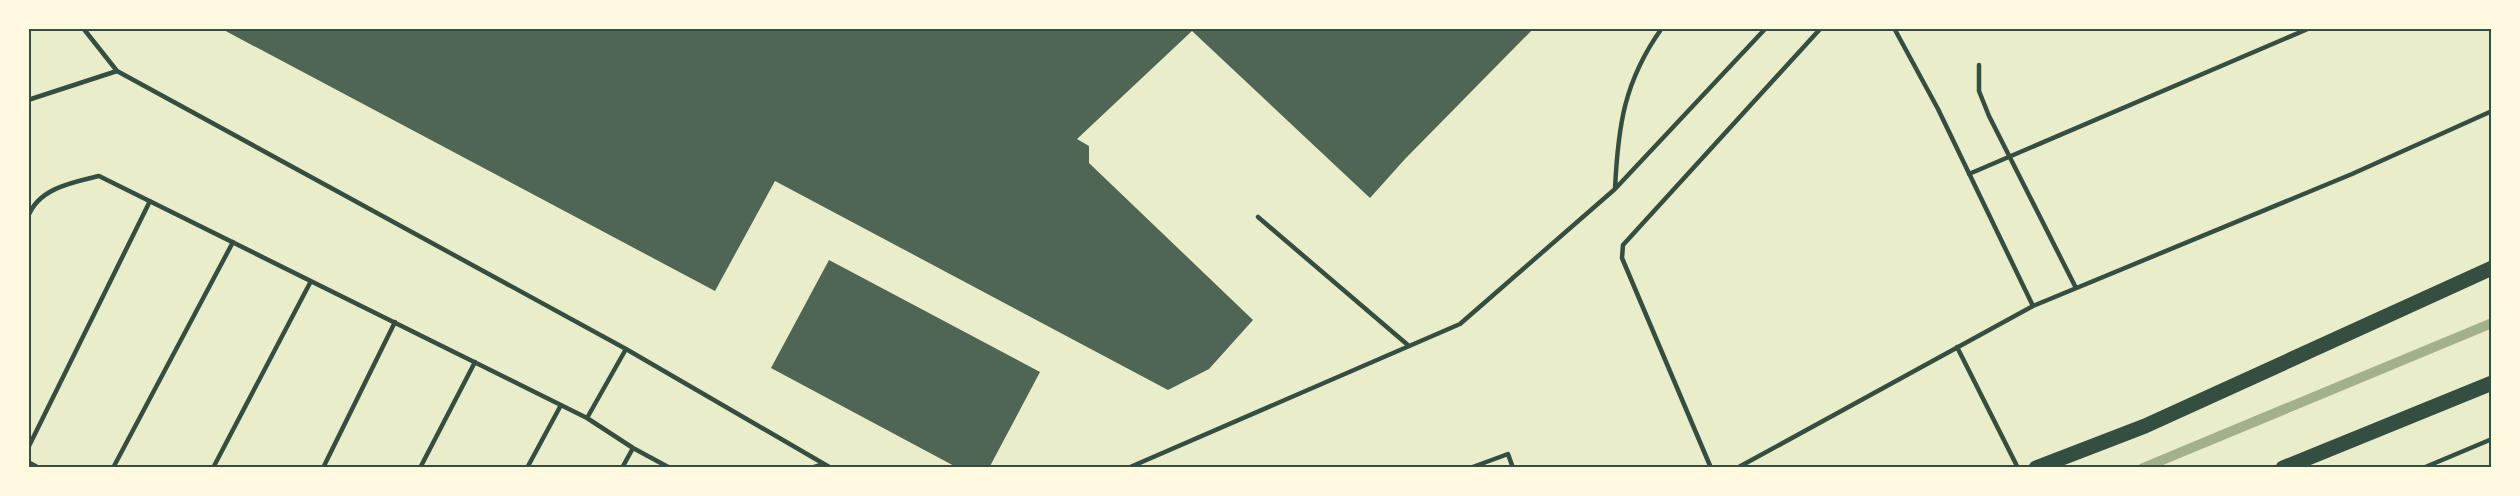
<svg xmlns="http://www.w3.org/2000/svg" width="2520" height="496" font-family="'DM Sans',sans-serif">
<rect width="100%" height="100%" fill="#e9edc9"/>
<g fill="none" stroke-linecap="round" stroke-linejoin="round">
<path stroke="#a3b18a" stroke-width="10" d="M2143 468 2492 323"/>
</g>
<path fill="#4f6655" d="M220 28H1534L1405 159 1370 198 1192 31 1077 139 1089 146V163L1253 320 1209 369 1168 390 775 181 715 291Z
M829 260 1040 372 989 468H958L771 368Z"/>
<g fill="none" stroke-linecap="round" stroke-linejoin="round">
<path stroke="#344e41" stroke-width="4.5" d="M1894 28 1938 109 2033 306 2352 174 2492 111
M1979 65V91L1989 116 2076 288
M117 71 626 349 831 468
M28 100 117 71 83 28
M1969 174 2310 28
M1615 189C1618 126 1624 81 1662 28
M28 217C38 188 74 182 99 176L587 418 626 349
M1258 217 1409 346
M1957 347 2018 468
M587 418 633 448 670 468
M28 448 150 201
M28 462 39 468
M113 468 233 242
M213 468 311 281
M323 468 395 322
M420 468 475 362
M527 468 561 405
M622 468 633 448
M811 468 824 464
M1128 468 1460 324 1615 189 1766 28
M1470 468 1508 454 1513 468
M1711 468 1622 258 1623 245 1821 28
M1737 468 2033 306
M2423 468 2492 439"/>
<path stroke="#344e41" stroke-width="15" d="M2036 468 2145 426 2492 268
M2283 468 2492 383"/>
</g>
<rect width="2520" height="496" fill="none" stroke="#fefae0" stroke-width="60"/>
<rect x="30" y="30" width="2460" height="436" fill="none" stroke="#344e41" stroke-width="2"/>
</svg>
